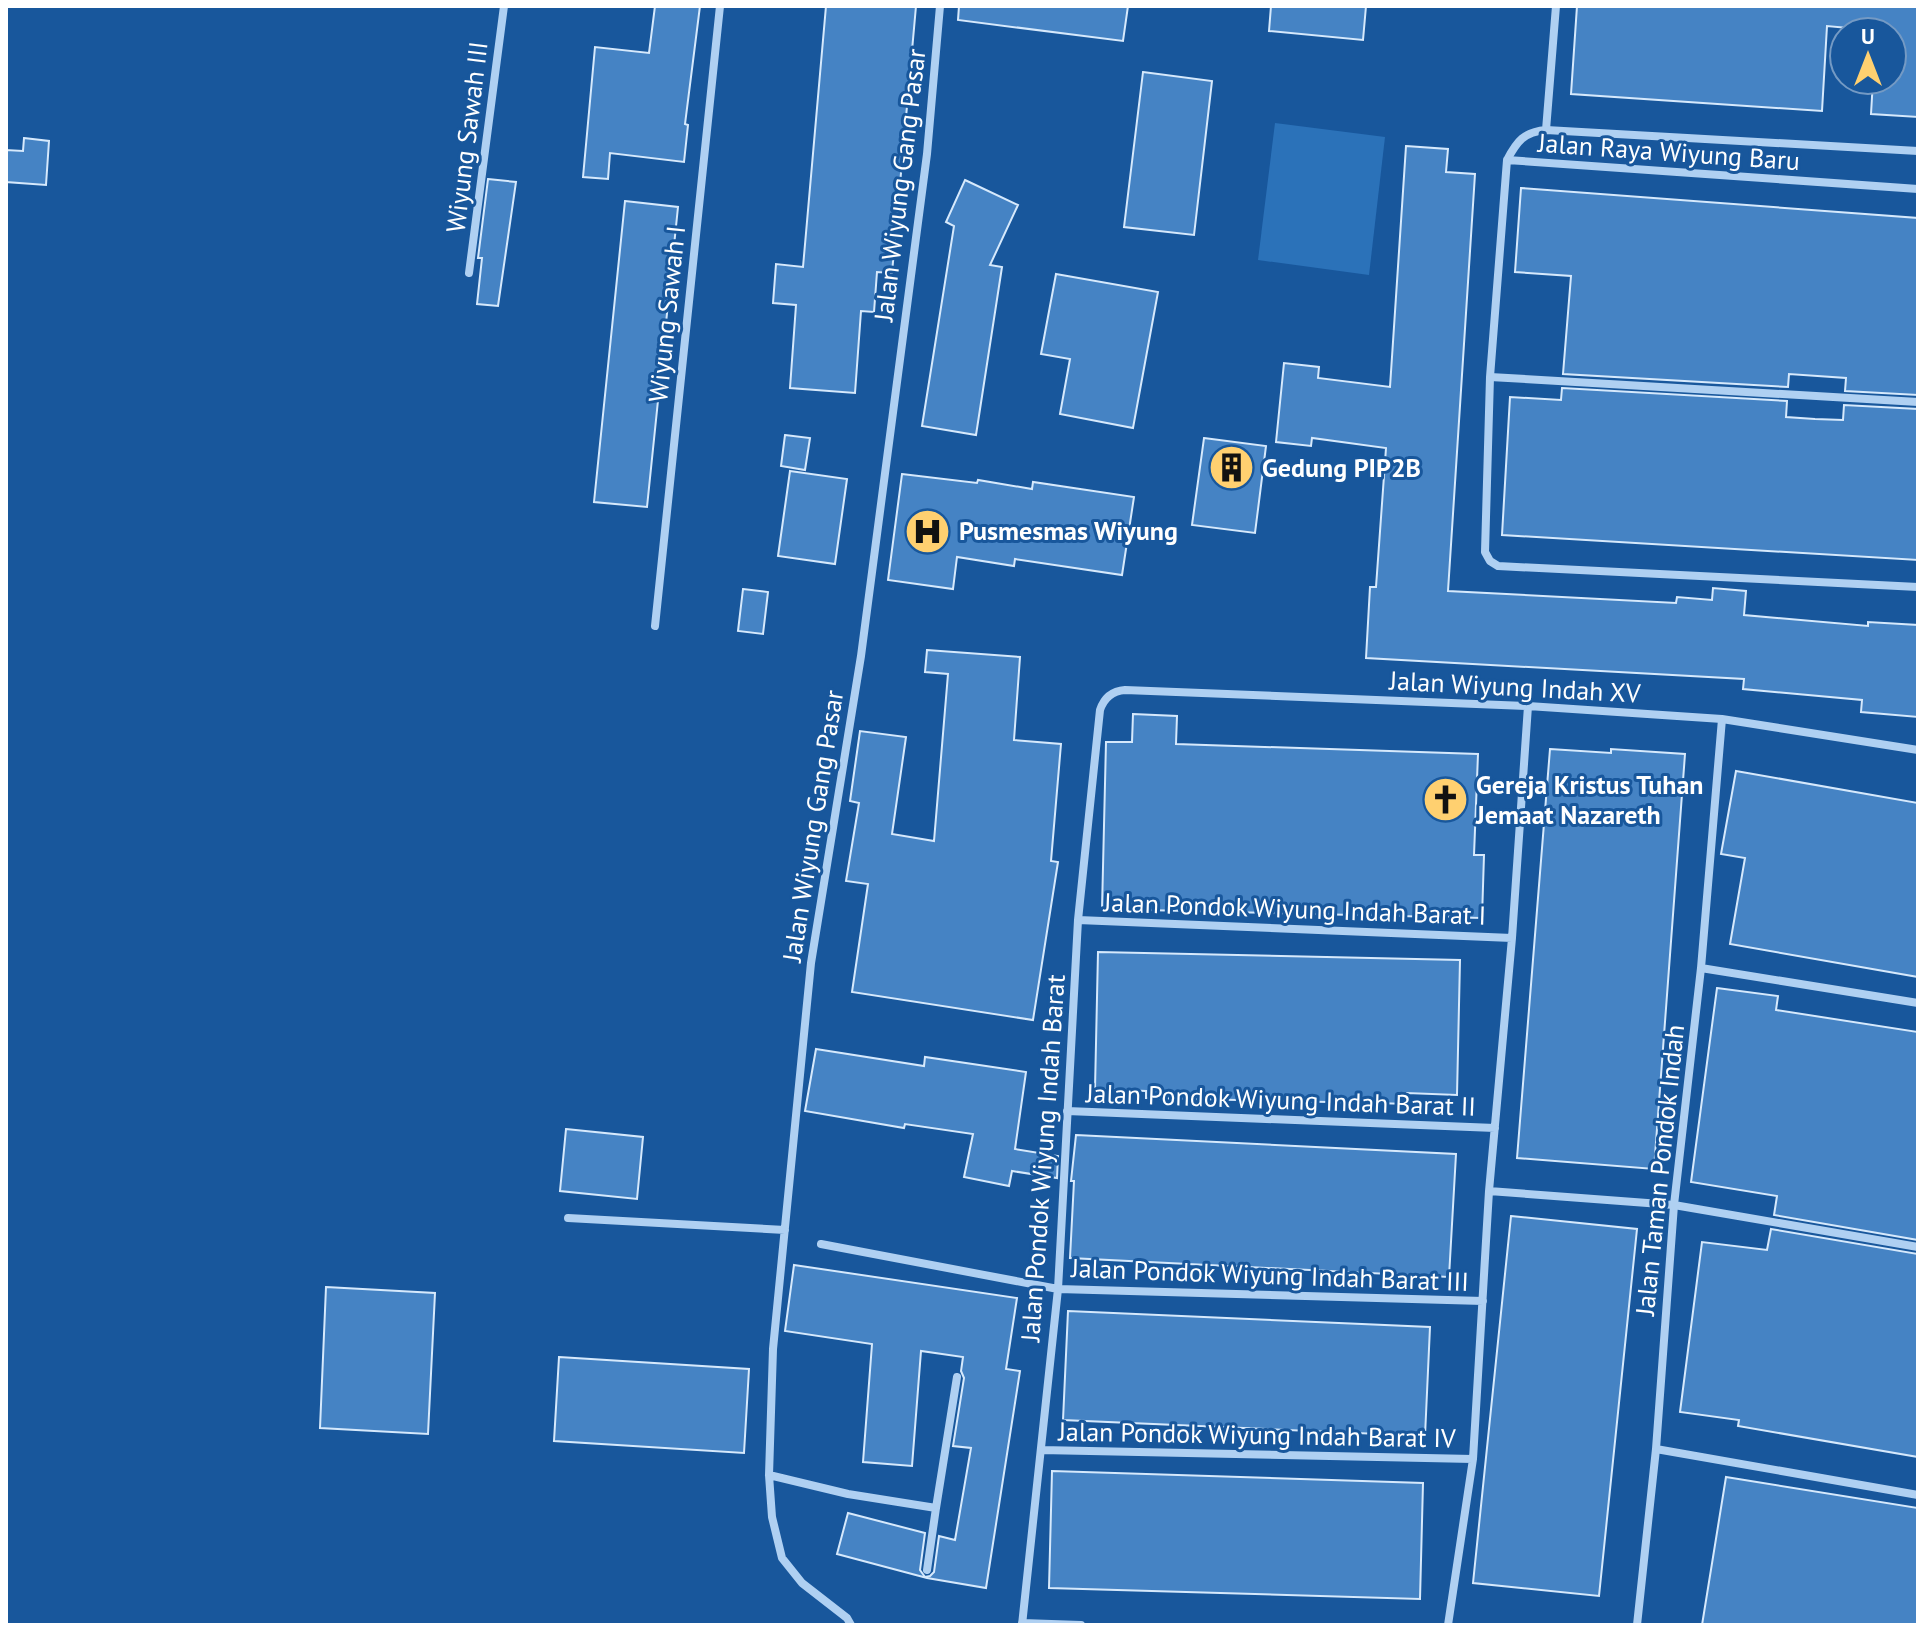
<svg xmlns="http://www.w3.org/2000/svg" width="1924" height="1631" font-family="'PT Sans',sans-serif">
<rect width="100%" height="100%" fill="#18579c"/>
<path fill="#2b72b9" d="M1275 123 1385 137 1369 275 1258 260Z"/>
<path fill="#4583c4" stroke="#d6e9fc" stroke-width="2" d="M655 6H700L685 124 688 125 684 162 610 153 608 179 583 177 595 47 649 53Z
M826 6H916L892 273 877 272 874 312 861 311 855 393 790 388 796 305 773 303 776 264 803 267Z
M959 6H1128L1123 41 958 20Z
M1271 6H1366L1363 40 1269 31Z
M1577 6H1918V117L1871 114 1873 80H1892V32L1827 26 1822 111 1571 94Z
M1143 72 1212 81 1194 235 1124 227Z
M24 138 49 141 46 185 6 182V150L23 151Z
M1406 146 1448 149 1446 172 1475 174 1448 591 1676 603 1677 597 1712 600 1713 588 1746 591 1744 615 1868 626V622L1918 625V717L1861 712 1862 700 1743 689 1744 679 1366 658 1370 587H1376L1386 448 1312 438 1311 446 1276 442 1284 363 1319 367 1318 378 1390 387Z
M488 179 516 182 498 306 477 304 482 258H478Z
M965 180 1018 205 990 265 1002 267 976 435 922 426 954 226 946 222Z
M1521 188 1918 218V395L1845 391 1846 378 1789 374 1788 387 1563 374 1571 276 1515 272Z
M625 201 678 207 647 507 594 502Z
M1056 274 1158 292 1133 428 1060 414 1070 359 1041 354Z
M1562 388 1787 401 1786 417 1815 419 1843 420 1844 405 1918 409V560L1502 535 1510 397 1561 400Z
M785 435 810 438 805 470 781 466Z
M1204 438 1266 446 1255 533 1192 525Z
M790 471 847 479 835 564 778 556Z
M902 474 977 483 978 480 1032 489 1033 482 1134 497 1122 575 1015 559 1014 566 957 557 953 589 888 580Z
M743 589 768 592 763 634 738 631Z
M927 650 1020 657 1014 740 1061 744 1051 861 1058 862 1033 1020 852 992 868 884 846 881 859 803 850 801 860 731 906 737 892 834 934 841 948 674 925 672Z
M1133 714 1177 716 1176 744 1478 754 1474 855H1484L1482 918 1102 909 1106 742H1132Z
M1550 749 1611 753V749L1685 754 1654 1169 1517 1158Z
M1736 771 1918 803V977L1730 944 1745 858 1721 854Z
M1098 952 1460 960 1457 1095 1407 1093V1104L1376 1103 1146 1098V1091L1095 1089Z
M1717 988 1778 996 1776 1010 1918 1032V1240L1774 1215 1777 1196 1691 1182Z
M816 1049 924 1066 925 1057 1026 1072 1015 1149 1058 1156 1057 1178 1012 1171 1009 1186 964 1177 973 1134 905 1124 904 1128 805 1111Z
M566 1129 643 1137 637 1199 560 1191Z
M1076 1135 1456 1154 1449 1277 1070 1258 1074 1181H1071Z
M1511 1216 1637 1229 1599 1596 1473 1583Z
M1771 1229 1918 1254V1457L1738 1426 1739 1420 1680 1412 1702 1242 1767 1250Z
M794 1265 1017 1298 1006 1369 1020 1371 986 1588 927 1578 837 1554 848 1513 925 1533 920 1570 925 1577 930 1576 934 1572 939 1536 955 1540 971 1448 953 1446 964 1378 961 1371 963 1357 921 1351 912 1466 863 1462 872 1344 785 1331Z
M326 1287 435 1293 428 1434 320 1428Z
M1068 1311 1430 1327 1425 1436 1063 1420Z
M559 1357 749 1369 744 1453 554 1441Z
M1052 1471 1423 1483 1420 1599 1049 1588Z
M1726 1477 1918 1508V1625H1702Z"/>
<g fill="none" stroke-linecap="round" stroke-linejoin="round">
<path stroke="#afd0f2" stroke-width="8" d="M1546 130 1556 6
M1918 151 1546 130C1524 132 1517 141 1507 160L1490 377 1485 552 1490 561 1498 566 1918 587
M1507 160 1918 189
M469 273 504 6
M1490 377 1918 402
M655 626 720 6
M1078 920 1512 938
M1701 968 1918 1003
M1067 1111 1495 1128
M1489 1191 1674 1205 1918 1247
M568 1218 785 1230
M821 1244 1058 1289 1483 1301
M1656 1449 1918 1495
M1041 1450 1473 1459
M769 1475 848 1494 936 1508 957 1377
M927 1570 936 1508
M1022 1623 1081 1625
M851 1625 847 1618 802 1583 782 1558 772 1517 769 1475 773 1349 811 963 861 656 927 154 940 6
M1022 1625 1058 1289 1078 920 1100 710C1104 698 1112 691 1125 690L1528 706 1722 719 1918 750
M1448 1625 1473 1459 1489 1191 1512 938 1528 706
M1637 1625 1656 1449 1674 1205 1701 968 1722 719"/>
</g>
<defs>
<symbol id="building-disc" viewBox="-11 -11 22 22"><circle r="9.5" fill="#ffd070" stroke="#18579c"/><path d="M-4-6H4V6H1V3H-1V6H-4ZM-2.5-4.3h1.7v1.8h-1.7ZM.8-4.3h1.7v1.8H.8ZM-2.5-1h1.7V.8h-1.7ZM.8-1h1.7V.8H.8Z" fill="#111"/></symbol>
<symbol id="hospital-disc" viewBox="-11 -11 22 22"><circle r="9.5" fill="#ffd070" stroke="#18579c"/><path d="M-5-5h3v3.5h4V-5h3V5h-3V1.5h-4V5h-3Z" fill="#111"/></symbol>
<symbol id="church-disc" viewBox="-11 -11 22 22"><circle r="9.5" fill="#ffd070" stroke="#18579c"/><path d="M-1.2-6h2.4v3.5h3.3v2.4h-3.3V6h-2.4V-.1h-3.3v-2.4h3.3Z" fill="#111"/></symbol>
</defs>
<g fill-rule="evenodd">
<use href="#building-disc" x="1206" y="442" width="51" height="51"/>
<use href="#hospital-disc" x="902" y="506" width="51" height="51"/>
<use href="#church-disc" x="1420" y="774" width="51" height="51"/>
</g>
<g text-anchor="middle" stroke-width="6" stroke-linejoin="round" paint-order="stroke">
<g font-size="26" fill="#fff" stroke="#18579c">
<text transform="translate(467 137) rotate(-83)" y="9">Wiyung Sawah III</text>
<text transform="translate(1669 152) rotate(4)" y="9">Jalan Raya Wiyung Baru</text>
<text transform="translate(900 185) rotate(-83)" y="9">Jalan Wiyung Gang Pasar</text>
<text transform="translate(667 314) rotate(-84)" y="9">Wiyung Sawah I</text>
<text transform="translate(1515 687) rotate(3)" y="9">Jalan Wiyung Indah XV</text>
<text transform="translate(813 826) rotate(-81)" y="9">Jalan Wiyung Gang Pasar</text>
<text transform="translate(1295 909) rotate(2)" y="9">Jalan Pondok Wiyung Indah Barat I</text>
<text transform="translate(1281 1100) rotate(2)" y="9">Jalan Pondok Wiyung Indah Barat II</text>
<text transform="translate(1043 1158) rotate(-86)" y="9">Jalan Pondok Wiyung Indah Barat</text>
<text transform="translate(1660 1170) rotate(-84)" y="9">Jalan Taman Pondok Indah</text>
<text transform="translate(1270 1275) rotate(2)" y="9">Jalan Pondok Wiyung Indah Barat III</text>
<text transform="translate(1257 1435) rotate(1)" y="9">Jalan Pondok Wiyung Indah Barat IV</text>
</g>
<g font-size="26" font-weight="bold" fill="#fff" stroke="#18579c" text-anchor="start">
<text x="1262" y="477">Gedung PIP2B</text>
<text x="959" y="540">Pusmesmas Wiyung</text>
<text x="1476" y="794">Gereja Kristus Tuhan<tspan x="1476" dy="30">Jemaat Nazareth</tspan></text>
</g>
</g>
<rect width="1924" height="1631" fill="none" stroke="#ffffff" stroke-width="16"/>
<g transform="translate(1868 56)"><circle r="38" fill="#18579c" stroke="#749ac4" stroke-width="2"/>
<path d="M0-6L14 30L0 20L-14 30Z" fill="#ffd070"/>
<text y="-12" font-size="22" font-weight="bold" text-anchor="middle" fill="#ffffff">U</text>
</g>
</svg>
